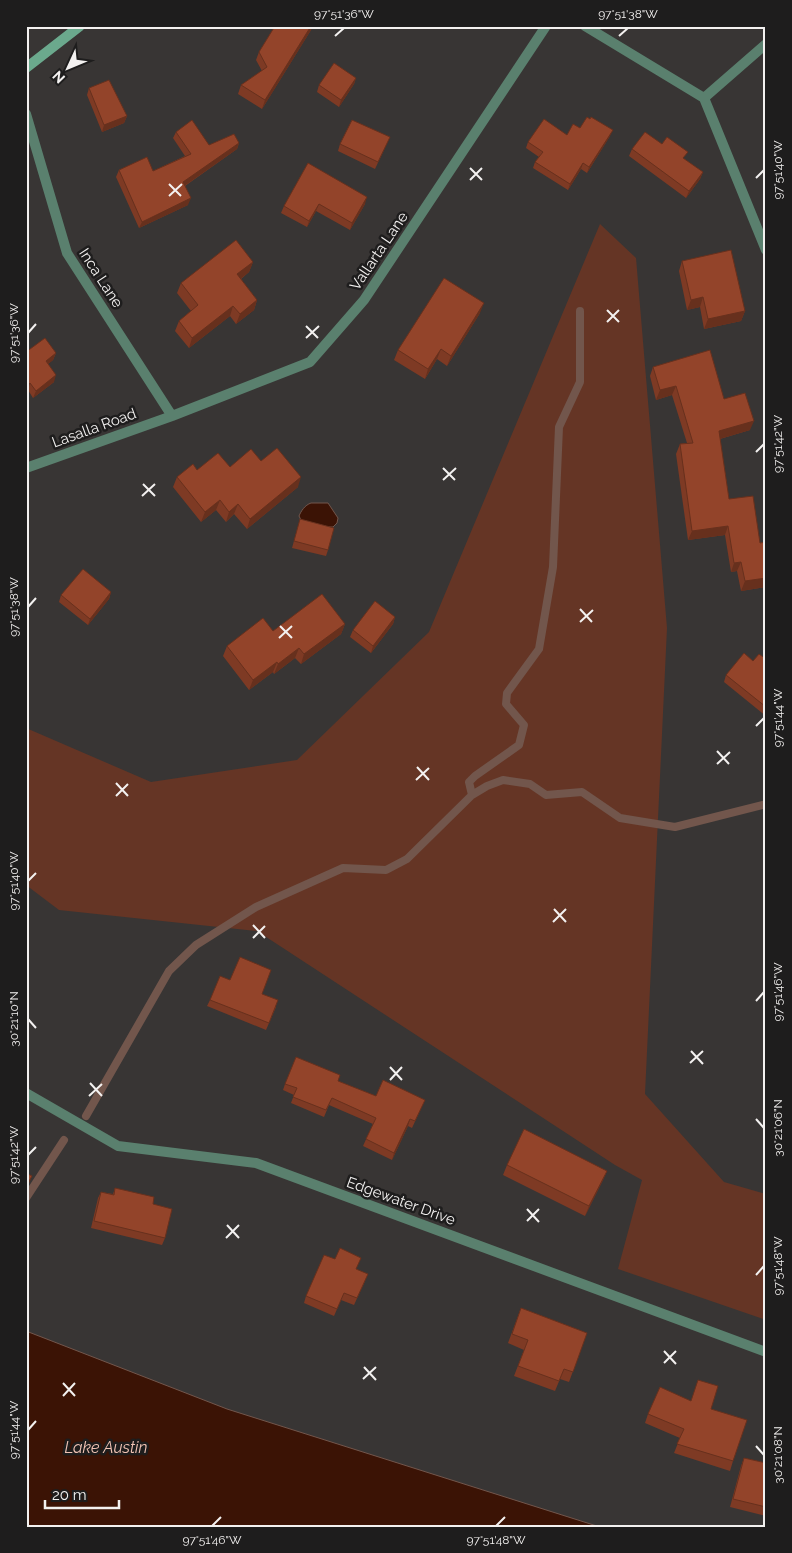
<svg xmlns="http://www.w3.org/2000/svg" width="792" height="1553" font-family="Raleway,sans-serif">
<rect width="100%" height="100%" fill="#383534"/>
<path fill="#653525" d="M600 224 636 258 667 628 645 1094 724 1182 766 1194V1320L618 1269 642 1180 615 1165 257 931 59 910 26 885V728L151 782 297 760 429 632Z"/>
<path fill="#3b1305" stroke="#72564c" d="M311 503H328L338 518 337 523 333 527H328L301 520 299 516C301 511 305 505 311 503Z
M26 1331 227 1409 600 1527H26Z"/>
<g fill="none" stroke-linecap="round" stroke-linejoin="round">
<path stroke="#72564c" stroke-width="8" d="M472 795 487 786 503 780 530 784 546 795 582 792 620 818 675 827 766 804
M86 1116 169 971 196 945 256 907 343 868 386 870 407 859 472 795 469 782 475 776 519 745 524 725 506 704 507 693 539 649 553 567 559 427 580 382V311
M26 1198 64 1140"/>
<path stroke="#5a806e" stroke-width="10" d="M585 26 704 98 766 250
M704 98 766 44
M26 114 67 253 172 416
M26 468 172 416 310 362 364 300 546 26
M26 1093 118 1146 256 1163 766 1352"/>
<path stroke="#6ba98d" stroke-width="10" d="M26 68 80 26"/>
</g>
<path fill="#7e3a24" d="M275 26H312L311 30 262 109 238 94 241 85 262 71 256 60 259 52Z
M356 78 354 84 339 107 317 92 319 85Z
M89 88 127 116 124 123 102 132 87 95Z
M580 128 610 136 587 173 581 169 568 190 533 168 535 162 539 157 526 148 528 142 567 135Z
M176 132 209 145 239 143 237 149 185 186 188 205 139 228 116 177 119 170 153 171 185 156 173 138Z
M390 137 375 169 338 151 340 144Z
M662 144 703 172 700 179 686 198 629 156 632 149Z
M308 163 365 204 350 230 316 211 307 227 281 213 284 206Z
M682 261 745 311 741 321 704 329 700 307 687 310 679 271Z
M253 262 249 272 241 279 257 300 254 310 236 324 230 316 189 348 175 331 179 321 191 311 177 293 181 283Z
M480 313 447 366 437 359 425 379 394 360 398 350Z
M26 352 56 353 53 360 48 364 54 382 33 398 28 390 26 392Z
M653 367 724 399 750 430 720 439 729 499 760 543 766 542V587L741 591 737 571 731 572 725 535 688 540 676 454 680 444 687 443 672 395 656 400 650 376Z
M261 461 298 487 247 529 234 514 226 522 216 510 201 522 173 487 177 477 197 470 230 467Z
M300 519 328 550 326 556 292 548Z
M111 592 109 599 88 625 59 602 61 595Z
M395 617 393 624 371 653 350 637 353 630Z
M345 624 341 634 301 664 295 658 274 674 273 672 249 690 223 656 227 646 273 631Z
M766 659V716L724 682 726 675 753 661Z
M262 994 276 1007 266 1030 207 1006 210 1000Z
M338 1081 376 1096 425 1100 412 1128 408 1126 392 1160 363 1146 373 1124 329 1105 324 1117 291 1103 294 1095 283 1090 285 1084Z
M507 1165 607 1171 603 1180 585 1216 503 1175Z
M115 1188 153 1204 165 1238 162 1245 91 1228 98 1198 101 1192 113 1194Z
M357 1269 365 1281 354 1305 341 1300 334 1316 304 1303 306 1296Z
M521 1308 587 1333 569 1382 560 1379 555 1391 514 1376 524 1350 508 1343Z
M691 1401 711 1409 733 1461 730 1471 674 1453 680 1438 645 1423 648 1414Z
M744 1458 766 1463V1516L730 1507 741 1466Z"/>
<path fill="#67301d" d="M311 26H312L311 30 262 109 265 100Z
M356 78 354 84 339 107 341 100Z
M127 116 124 123 102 132 104 125Z
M613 130 610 136 587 173 589 167Z
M239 143 237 149 180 189 183 182Z
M583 163 581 169 568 190 570 184Z
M703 172 700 179 686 198 689 191Z
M367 197 365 204 350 230 352 223Z
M191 198 188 205 139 228 142 222Z
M319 204 316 211 307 227 309 221Z
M253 262 249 272 234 284 237 274Z
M703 297 700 307 687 310 691 300Z
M257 300 254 310 236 324 240 314Z
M484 303 480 313 447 366 451 356Z
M233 306 230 316 189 348 192 338Z
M745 311 741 321 704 329 708 319Z
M441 349 437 359 425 379 428 369Z
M56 353 53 360 43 368 46 361Z
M56 375 54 382 33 398 36 391Z
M30 383 28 390 26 392 28 385Z
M676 386 672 395 656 400 660 390Z
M754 421 750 430 716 440 719 431Z
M301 477 298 487 247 529 250 519Z
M220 500 216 510 201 522 205 512Z
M238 504 234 514 226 522 229 512Z
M728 526 725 535 688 540 692 531Z
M741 562 737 571 731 572 734 563Z
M766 578V587L741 591 745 581Z
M111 592 109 599 88 625 90 619Z
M395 617 393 624 371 653 373 646Z
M345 624 341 634 301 664 304 654Z
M299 648 295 658 274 674 278 664Z
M277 662 273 672 249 690 253 680Z
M410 1119 408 1126 392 1160 394 1153Z
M607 1171 603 1180 585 1216 589 1206Z
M32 1176 28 1186 26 1190V1186Z"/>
<path fill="#93442a" stroke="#67301d" d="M275 26H311L265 100 241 85 267 67 259 52Z
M334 63 356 78 341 100 319 85Z
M109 80 127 116 104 125 89 88Z
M587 117 590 119 591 117 613 130 589 167 583 163 570 184 535 162 543 152 528 142 544 119 567 135 573 124 580 128Z
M192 120 209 145 234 134 239 143 183 182 191 198 142 222 119 170 147 157 153 171 191 154 176 132Z
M352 120 390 137 378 162 340 144Z
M645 132 662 144 667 137 688 152 683 158 703 172 689 191 632 149Z
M308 163 367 197 352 223 319 204 309 221 284 206Z
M236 240 253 262 237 274 257 300 240 314 233 306 192 338 179 321 198 305 181 283Z
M731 250 745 311 708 319 703 297 691 300 682 261Z
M444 278 484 303 451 356 441 349 428 369 398 350Z
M45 338 56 353 46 361 56 375 36 391 30 383 28 385 26 383V352Z
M710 350 724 399 745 393 754 421 719 431 729 499 753 496 760 543 766 542V578L745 581 741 562 734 563 728 526 692 531 680 444 693 443 676 386 660 390 653 367Z
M277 448 301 477 250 519 238 504 229 512 220 500 205 512 177 477 193 464 197 470 218 453 230 467 251 449 261 461Z
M300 519 334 528 328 550 294 541Z
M83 569 111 592 90 619 61 595Z
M322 594 345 624 304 654 299 648 278 664 277 662 253 680 227 646 263 618 273 631Z
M375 601 395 617 373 646 353 630Z
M744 653 753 661 759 654 766 659V707L726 675Z
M240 957 271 970 262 994 278 1000 269 1023 210 1000 220 976 230 980Z
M296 1057 340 1075 338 1081 376 1096 383 1080 425 1100 415 1121 410 1119 394 1153 366 1139 376 1118 332 1098 326 1110 293 1097 297 1088 285 1084Z
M524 1129 607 1171 589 1206 507 1165Z
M26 1173 32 1176 26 1186Z
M115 1188 154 1197 153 1204 172 1209 165 1238 94 1221 101 1192 114 1195Z
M340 1248 361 1258 356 1269 368 1274 357 1298 344 1293 337 1309 306 1296 324 1255 335 1259Z
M521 1308 587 1333 573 1372 564 1369 559 1381 518 1366 528 1340 512 1334Z
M698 1380 718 1386 711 1409 747 1420 733 1461 677 1444 684 1429 648 1414 660 1387 691 1401Z
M744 1458 766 1463V1507L733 1499Z"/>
<path fill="none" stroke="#f3f1f0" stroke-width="2" d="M335 36 344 28M619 36 628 28M470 168 482 180M756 178 764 170M470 180 482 168M169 184 181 196M169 196 182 184M607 310 619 322M607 322 619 310M306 326 318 338M28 333 36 324M306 338 319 326M756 452 764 444M443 468 455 480M443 480 456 468M143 484 155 496M142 496 155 484M28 607 36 598M580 609 592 622M580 622 593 610M280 626 292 638M279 638 292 626M756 726 764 718M717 751 729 764M717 764 730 752M417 767 429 780M416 780 429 768M116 783 128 796M116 796 128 784M28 881 36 873M554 909 566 922M553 922 566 909M253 925 265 938M253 938 265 926M756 1001 764 992M28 1019 36 1028M691 1051 703 1064M690 1063 703 1051M390 1067 402 1080M390 1080 402 1067M90 1083 102 1096M89 1096 102 1084M756 1119 764 1128M28 1155 36 1147M527 1209 539 1222M527 1221 539 1209M227 1225 239 1238M226 1238 239 1225M756 1275 764 1266M664 1351 676 1364M664 1363 676 1351M364 1367 376 1380M363 1379 376 1367M63 1383 75 1396M63 1396 75 1383M28 1430 36 1421M756 1446 764 1455M212 1526 221 1517M496 1526 505 1517"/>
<g text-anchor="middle" stroke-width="5" stroke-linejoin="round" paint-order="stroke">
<g font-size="15" fill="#f3f1f0" stroke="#1e1d1d">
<text transform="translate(379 251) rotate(-56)" y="5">Vallarta Lane</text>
<text transform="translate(101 278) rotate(57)" y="5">Inca Lane</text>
<text transform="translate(94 428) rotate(-20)" y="5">Lasalla Road</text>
<text transform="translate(401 1201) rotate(20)" y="5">Edgewater Drive</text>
</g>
<g font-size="16" font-style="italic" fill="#f1c3b4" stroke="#1e1d1d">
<text x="106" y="1453">Lake Austin</text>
</g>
</g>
<rect width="792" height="1553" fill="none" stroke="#1e1d1d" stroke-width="55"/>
<g transform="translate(68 68) rotate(226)" stroke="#1e1d1d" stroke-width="4" paint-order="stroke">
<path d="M0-4L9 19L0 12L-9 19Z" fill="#f3f1f0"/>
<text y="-8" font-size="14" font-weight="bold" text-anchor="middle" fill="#f3f1f0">N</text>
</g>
<path d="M45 1500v8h74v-8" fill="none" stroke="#f3f1f0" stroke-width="2.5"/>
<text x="52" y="1500" font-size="15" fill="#f3f1f0" stroke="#1e1d1d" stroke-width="4" paint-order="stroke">20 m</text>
<rect x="28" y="28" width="736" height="1498" fill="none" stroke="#f3f1f0" stroke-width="2"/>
<g font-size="12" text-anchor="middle" fill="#f3f1f0">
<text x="344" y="18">97°51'36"W</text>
<text x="628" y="18">97°51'38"W</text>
<text transform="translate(778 170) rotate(-90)" y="4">97°51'40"W</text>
<text transform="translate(14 333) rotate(-90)" y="4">97°51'36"W</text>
<text transform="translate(778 444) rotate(-90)" y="4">97°51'42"W</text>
<text transform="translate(14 607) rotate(-90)" y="4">97°51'38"W</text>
<text transform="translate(778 718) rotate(-90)" y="4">97°51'44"W</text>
<text transform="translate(14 881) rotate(-90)" y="4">97°51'40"W</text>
<text transform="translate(778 992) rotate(-90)" y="4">97°51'46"W</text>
<text transform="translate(14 1019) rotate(-90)" y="4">30°21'10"N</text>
<text transform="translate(778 1128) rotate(-90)" y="4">30°21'06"N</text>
<text transform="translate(14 1155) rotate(-90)" y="4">97°51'42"W</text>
<text transform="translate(778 1266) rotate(-90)" y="4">97°51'48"W</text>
<text transform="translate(14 1430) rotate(-90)" y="4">97°51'44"W</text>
<text transform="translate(778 1455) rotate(-90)" y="4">30°21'08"N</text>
<text x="212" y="1544">97°51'46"W</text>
<text x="496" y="1544">97°51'48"W</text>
</g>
</svg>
